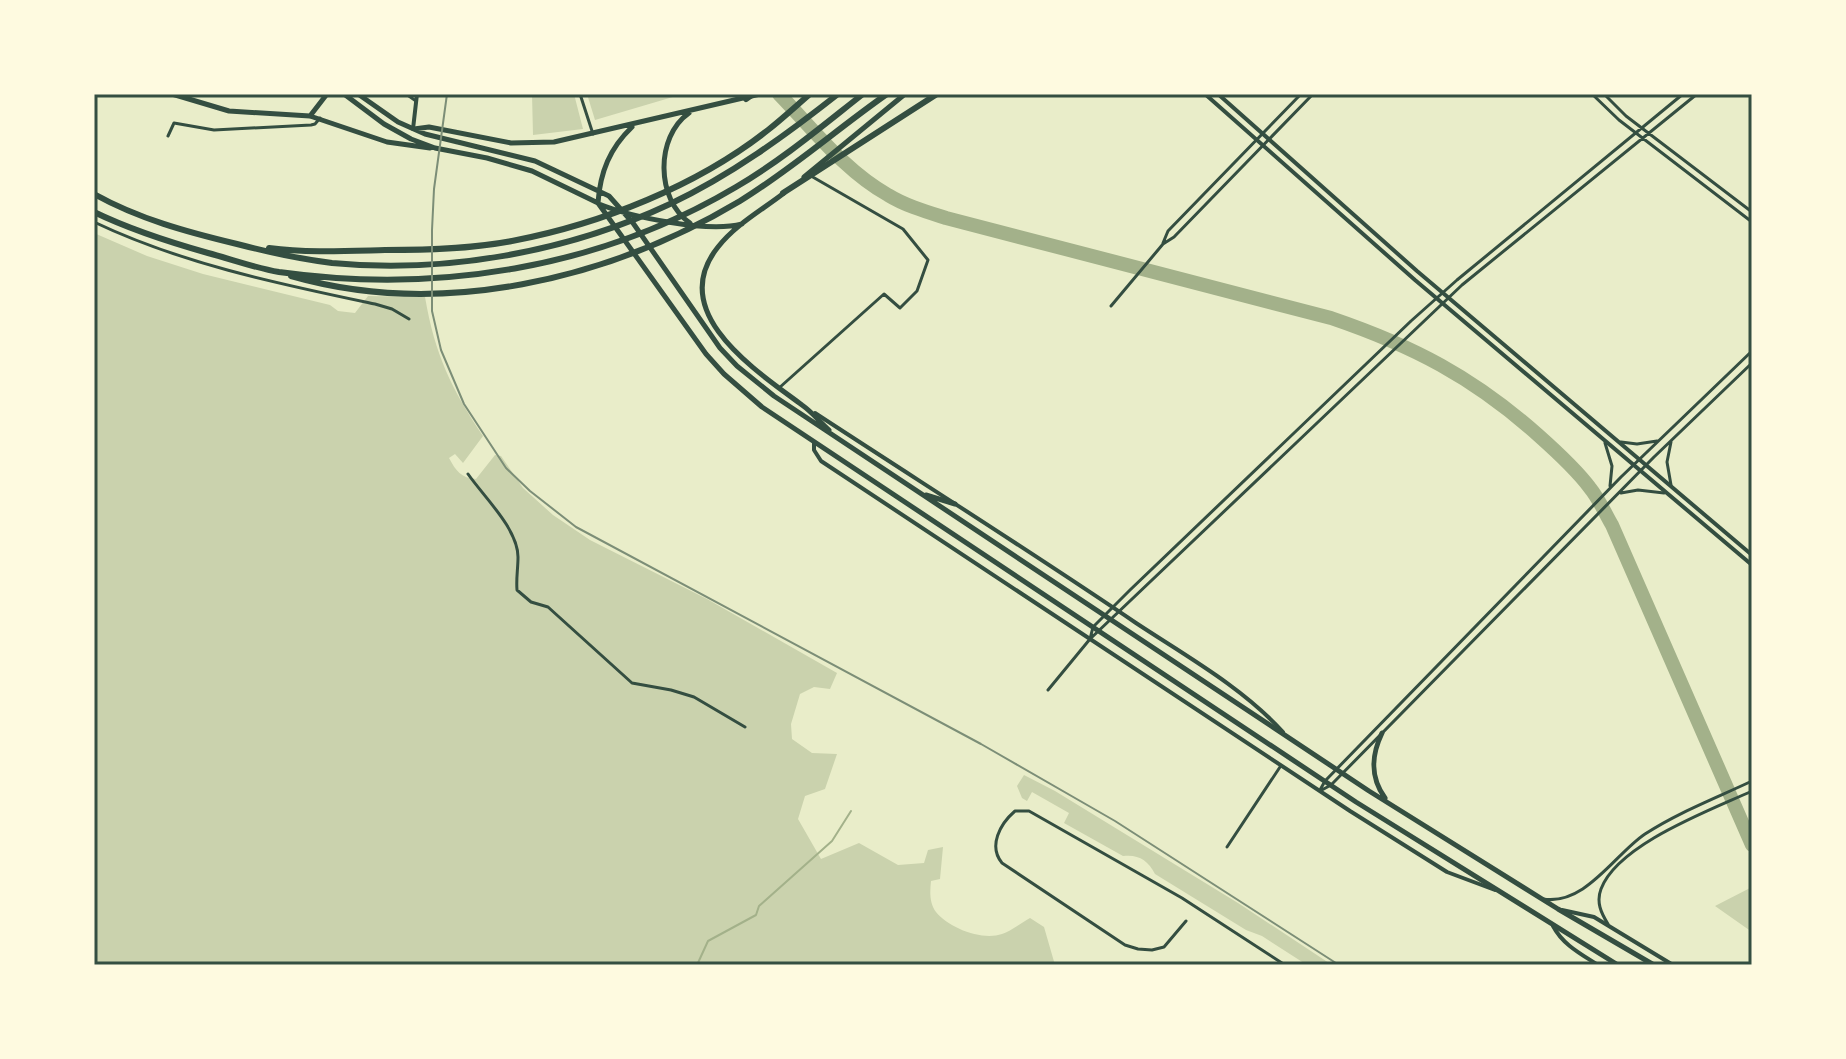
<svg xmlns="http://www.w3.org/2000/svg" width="1846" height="1059" font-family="'Exo 2',sans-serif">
<rect width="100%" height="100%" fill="#e9edc9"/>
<path fill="#cad2ad" d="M532 94H574L583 129 533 135Z
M587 94H683L595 120Z
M94 233 147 256 203 274 330 305 338 311 355 313 368 296 425 297C435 355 451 388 483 436L463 463 455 454 449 458C456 471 461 478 476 479L495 455 501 456 523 488 553 515 590 540 707 599 837 673 830 689 814 687 800 694 791 724 792 739 812 753 837 754 825 789 805 796 798 819 821 859 859 843 898 865 924 863 928 850 943 847 940 879 931 881C930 891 929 902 936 912 949 928 982 941 1002 934 1011 931 1021 923 1030 918L1044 927 1055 965H94Z
M1024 775 1055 791 1238 903 1332 965H1307L1262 936 1246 930 1155 874C1148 860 1138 854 1123 856L1064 823 1069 813 1032 792 1027 801 1022 798 1017 786Z
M1752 887V932L1715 906Z"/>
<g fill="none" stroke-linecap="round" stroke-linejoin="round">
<path stroke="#a3b18a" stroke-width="2" d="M697 965 708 941 756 915 759 906 832 841 851 811"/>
<path stroke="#a3b18a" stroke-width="14" d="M779 94C813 129 845 171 888 195 906 206 927 212 946 218L1331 318C1413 346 1473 377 1538 435 1556 451 1576 469 1590 488 1599 499 1605 513 1612 525L1752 845"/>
<path stroke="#344e41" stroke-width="3" d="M406 94 416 101
M580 94 593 134
M1592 94 1619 120 1752 222
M1604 94 1626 116 1752 212
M168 136 174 123 214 130 311 125 315 124 320 118
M94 222C182 264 280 284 375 304L392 309 409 319
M1163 243 1168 231 1301 94
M1111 306 1163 244 1174 237 1313 94
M779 388 884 294 900 308 917 291 928 260 903 229 811 176
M1621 442 1637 444 1657 441
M1605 443 1612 466 1610 486
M468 474C484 497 518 529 518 557 518 569 516 578 517 590L531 602 548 607 632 683 671 690 694 697 745 727
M1671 485 1667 462 1671 442
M1621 493 1638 490 1664 493
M1090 639 1093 627 1130 590 1411 321 1457 280 1683 94
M1048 690 1090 639 1462 285 1697 94
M1320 790 1325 781 1621 477 1752 351
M1320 791 1331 785 1654 457 1752 363
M1227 847 1280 767
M1543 899C1585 906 1615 854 1645 834 1679 812 1716 798 1752 781
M1186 921 1164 947 1152 950 1138 949 1125 945 1002 863C988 846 1000 824 1015 811H1029L1182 898 1285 965
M1608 924C1601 913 1596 902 1601 889 1618 844 1711 810 1752 791"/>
<path stroke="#344e41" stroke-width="4" d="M1205 94 1415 280 1752 565
M1218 94 1417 271 1752 555
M413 129 417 94
M815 413C922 483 1030 551 1136 623 1186 656 1242 687 1283 732
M814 442V450L821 461 1350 811 1447 872 1495 890
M1562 910 1594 917 1673 965
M1553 926C1563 945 1581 954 1598 965"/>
<path stroke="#344e41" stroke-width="5" d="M172 94 229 111 310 116 387 142 430 148
M344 94 384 124 411 139 435 148 487 158 532 171 598 203 706 354 724 374 762 407 1356 802 1618 965
M358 94 398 122 425 134 535 161 609 196 633 223 720 348 737 366 774 396 1369 791 1558 909 1654 965
M689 113C655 137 656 200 690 223
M310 116 327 94
M414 129 429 127 511 143 554 142 760 94
M804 177 905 94
M784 193C762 210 735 225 718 247 665 313 758 372 802 405 812 412 820 422 829 430
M598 203C600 172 610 148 632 127
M599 204C631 217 707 233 742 224
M926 495 955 504
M1382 733C1371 756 1370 777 1385 798"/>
<path stroke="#344e41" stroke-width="6" d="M746 99 753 94
M783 193 937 94
M94 194C139 219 187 232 237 244 268 252 300 259 332 263 445 274 568 252 670 204 731 175 786 135 838 94
M94 212C131 230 169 242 208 253 231 259 255 268 279 272 436 294 598 269 736 187 782 160 821 127 863 94
M269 248C307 253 346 251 385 250 427 250 470 249 512 241 601 224 697 186 768 130 782 119 796 106 810 94
M291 276C441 319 608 280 740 201 792 169 837 129 887 94"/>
<path stroke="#7c8e77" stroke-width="2" d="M447 94 434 189 432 230V311L441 350 464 404 506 468 530 491 576 527 981 744 1115 821 1339 965"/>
</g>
<rect width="1846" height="1059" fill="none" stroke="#fefae0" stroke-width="192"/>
<rect x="96" y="96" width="1654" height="867" fill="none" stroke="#344e41" stroke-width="3"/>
</svg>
